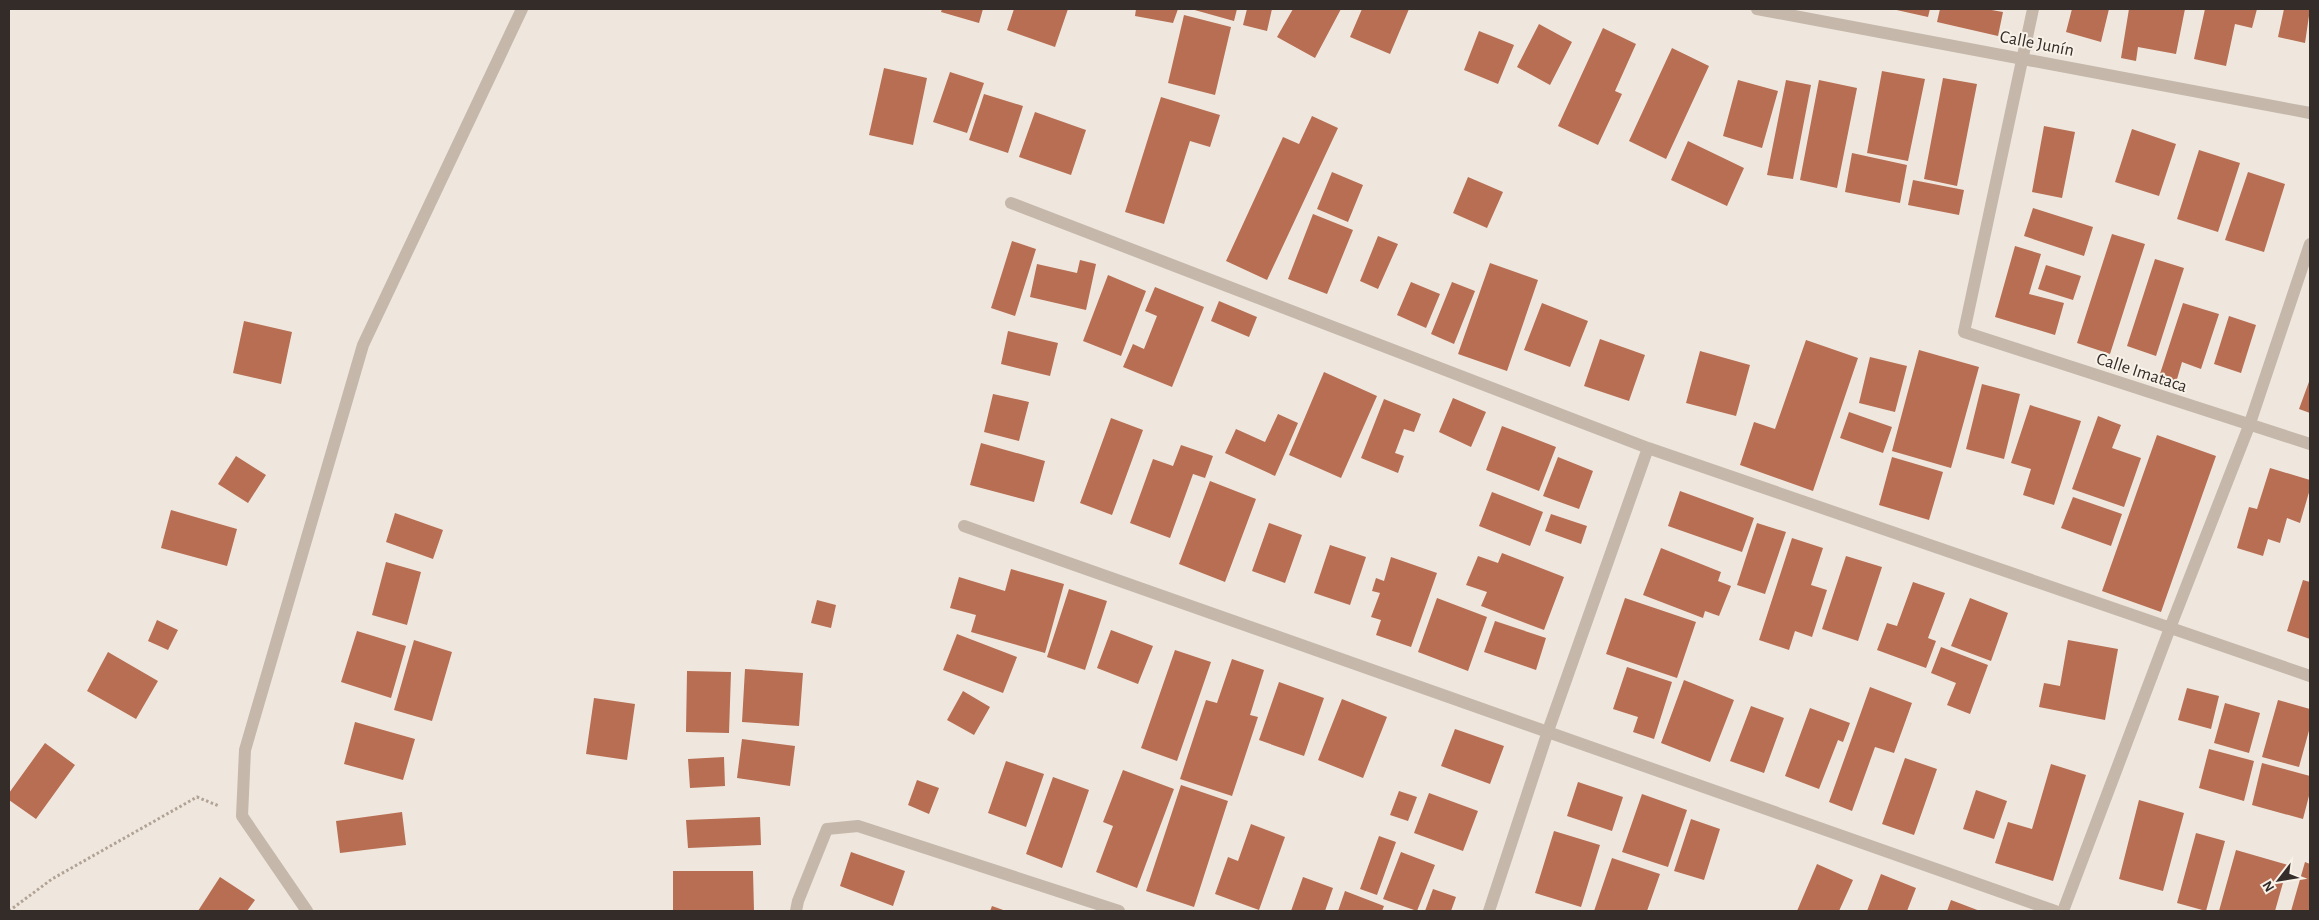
<svg xmlns="http://www.w3.org/2000/svg" width="2319" height="920" font-family="'Alegreya Sans',sans-serif">
<rect width="100%" height="100%" fill="#efe7dd"/>
<path fill="#b76e53" d="M942 9H983L979 23 941 12Z
M1014 9H1068L1055 47 1007 30Z
M1136 9H1178L1173 23 1135 16Z
M1191 9H1237L1234 21Z
M1247 9H1272L1267 31 1243 25Z
M1293 9H1341L1315 58 1277 37Z
M1362 9H1409L1390 54 1350 37Z
M1892 9H1930L1928 17Z
M1940 9H1986L2003 12 1998 36 1937 22Z
M2072 9H2109L2101 42 2066 32Z
M2129 9H2185L2176 54 2138 47 2136 61 2121 58Z
M2205 9H2257L2252 28 2235 24 2226 66 2194 59Z
M2284 9H2310L2305 43 2278 37Z
M1184 15 1231 27 1215 95 1168 83Z
M1539 24 1572 42 1550 85 1517 67Z
M1603 28 1636 44 1615 91 1622 94 1598 145 1558 126Z
M1479 31 1514 45 1498 84 1464 70Z
M1672 48 1709 66 1666 159 1629 141Z
M884 68 927 78 913 145 869 135Z
M1882 71 1925 79 1908 161 1867 153Z
M950 72 984 83 967 133 933 122Z
M1943 78 1977 84 1957 186 1924 179Z
M1738 80 1778 91 1762 148 1723 136Z
M1786 80 1811 85 1793 179 1767 175Z
M1819 80 1857 88 1837 188 1800 180Z
M984 94 1023 106 1008 153 969 140Z
M1161 97 1220 115 1210 147 1190 141 1164 224 1125 212Z
M1035 112 1086 130 1071 175 1019 157Z
M1312 116 1338 128 1267 280 1226 261 1283 137 1299 144Z
M2044 126 2075 132 2062 198 2032 192Z
M2132 129 2176 144 2159 196 2115 182Z
M1688 141 1744 168 1727 206 1671 180Z
M2199 150 2240 163 2218 232 2177 219Z
M1852 153 1907 165 1900 203 1845 192Z
M1332 172 1363 185 1348 222 1317 209Z
M2248 172 2285 184 2264 252 2225 240Z
M1468 177 1503 192 1487 228 1453 213Z
M1913 180 1964 190 1959 215 1908 205Z
M2033 208 2093 227 2084 256 2024 236Z
M1313 214 1353 230 1327 294 1288 279Z
M2112 234 2145 244 2110 354 2077 343Z
M1378 236 1398 244 1378 289 1360 281Z
M1012 241 1036 249 1015 316 991 308Z
M2015 246 2041 254 2029 294 2064 303 2055 335 1995 317Z
M2155 259 2184 268 2156 356 2127 346Z
M1080 260 1096 264 1086 310 1030 297 1037 264 1077 273Z
M1490 263 1538 280 1507 371 1458 354Z
M2046 265 2081 276 2073 300 2038 289Z
M1108 275 1146 291 1121 356 1083 341Z
M1411 282 1440 294 1426 328 1397 315Z
M1452 282 1475 291 1454 344 1431 334Z
M1155 287 1204 307 1172 387 1123 367 1133 344 1144 349 1157 316 1145 311Z
M1219 301 1257 317 1249 337 1211 321Z
M1542 303 1588 321 1570 367 1524 350Z
M2183 303 2219 314 2201 369 2182 362 2175 386 2158 380Z
M2229 316 2256 325 2241 373 2214 364Z
M244 321 292 332 281 384 233 373Z
M1008 331 1058 343 1050 376 1001 364Z
M1600 339 1645 355 1629 401 1584 386Z
M1806 340 1858 358 1813 491 1740 465 1754 422 1775 429Z
M1919 350 1979 367 1951 468 1892 451Z
M1700 351 1750 365 1736 416 1686 403Z
M1870 357 1907 366 1895 412 1859 403Z
M1324 372 1377 396 1341 478 1289 455Z
M2310 379V413L2299 409Z
M1982 384 2020 394 2004 459 1966 449Z
M993 394 1029 402 1019 441 984 432Z
M1453 398 1486 412 1471 447 1439 432Z
M1384 399 1421 414 1414 432 1404 429 1395 453 1404 456 1398 473 1361 458Z
M2030 405 2081 421 2054 505 2023 495 2031 469 2011 463Z
M1849 412 1892 427 1883 453 1840 438Z
M1278 414 1298 423 1275 476 1225 453 1236 429 1265 442Z
M2098 416 2121 425 2112 448 2141 458 2124 507 2072 489Z
M1111 418 1143 430 1112 515 1080 503Z
M1502 426 1556 447 1539 491 1486 470Z
M2157 435 2216 456 2161 612 2102 591Z
M981 443 1045 461 1034 502 970 485Z
M1181 445 1213 456 1205 478 1193 474 1170 538 1130 523 1153 459 1173 466Z
M236 456 266 475 248 503 218 484Z
M1558 457 1593 471 1579 509 1543 496Z
M1892 457 1943 472 1929 520 1879 505Z
M2270 468 2310 480V489L2300 523 2287 518 2280 543 2268 539 2263 556 2237 548 2249 507 2257 509Z
M1210 481 1256 499 1225 582 1179 564Z
M1680 491 1754 518 1742 552 1668 526Z
M1492 492 1543 512 1530 546 1479 526Z
M2073 497 2122 514 2111 546 2061 528Z
M171 510 237 529 227 566 161 548Z
M395 513 443 530 433 559 386 542Z
M1551 514 1587 526 1581 544 1545 531Z
M1269 523 1302 535 1285 583 1252 571Z
M1757 523 1786 532 1765 594 1737 585Z
M1792 538 1823 548 1811 585 1827 590 1812 637 1795 631 1789 650 1759 640Z
M1330 545 1366 557 1350 605 1314 593Z
M1661 548 1721 572 1718 581 1731 586 1719 616 1705 611 1703 618 1643 595Z
M1502 553 1564 577 1544 630 1481 606 1487 592 1466 585 1478 556 1498 563Z
M1846 556 1882 567 1858 641 1822 629Z
M1391 557 1437 573 1411 647 1376 635 1381 620 1371 617 1380 593 1372 591 1376 578 1384 581Z
M386 562 421 572 407 625 372 615Z
M1011 569 1064 584 1045 653 971 632 976 615 950 608 959 577 1005 591Z
M2303 580 2310 582V639L2287 631Z
M1913 582 1945 593 1928 638 1936 641 1926 668 1877 650 1887 623 1897 626Z
M1069 589 1107 601 1085 670 1047 657Z
M1437 598 1487 617 1468 671 1418 652Z
M1625 598 1696 622 1677 678 1606 654Z
M1970 598 2008 613 1991 661 1951 646Z
M817 600 836 605 831 628 811 623Z
M157 620 178 630 168 650 148 641Z
M1495 621 1546 638 1536 670 1484 652Z
M1111 630 1153 646 1138 684 1097 668Z
M357 631 406 646 391 698 341 682Z
M957 634 1017 657 1003 693 943 670Z
M414 640 452 652 432 721 394 710Z
M2068 640 2118 649 2105 720 2039 707 2044 683 2060 686Z
M1941 647 1988 665 1970 714 1947 705 1956 683 1931 673Z
M1175 650 1211 662 1177 761 1141 748Z
M108 652 158 681 136 719 87 691Z
M1232 659 1264 670 1250 715 1258 717 1232 796 1180 779 1206 700 1217 703Z
M1627 667 1672 682 1654 739 1633 732 1638 717 1613 709Z
M745 669 803 673 799 726 742 722Z
M687 671 731 672 729 733 686 732Z
M1684 680 1734 700 1710 762 1661 743Z
M1279 682 1324 698 1304 756 1259 740Z
M1870 687 1912 703 1894 753 1875 747 1852 811 1829 802Z
M2187 688 2219 696 2211 729 2178 720Z
M963 691 990 707 974 735 947 720Z
M594 698 635 704 627 760 586 754Z
M1342 699 1387 717 1363 778 1318 760Z
M2278 700 2310 709V727L2299 767 2262 757Z
M2225 703 2260 713 2249 753 2214 743Z
M1751 706 1784 718 1764 773 1730 761Z
M1810 708 1850 723 1843 742 1838 740 1819 789 1785 776Z
M355 722 415 739 403 780 344 764Z
M1455 729 1504 746 1490 784 1441 766Z
M742 739 795 746 790 786 737 778Z
M45 743 75 765 36 819 9 800V793Z
M2209 749 2254 761 2244 801 2199 788Z
M724 757 725 786 690 788 688 759Z
M1905 758 1937 769 1914 835 1882 824Z
M1006 761 1044 774 1026 827 988 813Z
M2262 763 2310 776V792L2303 819 2252 805Z
M2051 764 2086 775 2053 881 1995 863 2008 822 2032 829Z
M1123 770 1174 789 1137 888 1096 872 1113 826 1103 822Z
M1053 777 1089 790 1062 868 1026 854Z
M917 780 939 788 929 814 908 805Z
M1578 782 1623 797 1612 831 1567 816Z
M1181 785 1228 801 1194 907 1146 891Z
M1976 790 2007 801 1994 839 1963 829Z
M1399 791 1417 797 1408 821 1390 815Z
M1429 793 1478 811 1463 851 1414 833Z
M1642 794 1687 810 1668 867 1622 852Z
M2139 800 2184 813 2163 891 2119 879Z
M402 812 406 845 340 853 336 821Z
M760 817 761 845 688 848 686 820Z
M1691 819 1720 829 1704 880 1674 871Z
M1251 824 1285 837 1259 910 1215 894 1228 857 1238 861Z
M1554 831 1600 845 1581 907 1535 893Z
M2196 833 2225 841 2206 911 2177 903Z
M1379 836 1396 842 1377 895 1360 889Z
M2236 850 2288 865 2275 911H2219Z
M851 852 905 871 893 906 840 886Z
M1401 852 1435 865 1417 911 1383 899Z
M1612 858 1660 874 1647 911H1594Z
M2305 862 2310 864V911H2291Z
M1817 864 1853 880 1839 911H1797Z
M673 871H753L754 911H673Z
M1881 874 1916 888 1907 911H1867Z
M220 877 255 900 247 911H198Z
M1303 877 1333 888 1325 911H1291Z
M1433 889 1456 897 1451 911H1425Z
M1345 891 1384 906 1382 911H1338Z
M1951 900 1980 911H1947Z
M992 906 1006 911H990Z"/>
<g fill="none" stroke-linecap="round" stroke-linejoin="round">
<path stroke="#b1a294" stroke-width="3" stroke-dasharray="2.5 2.5" stroke-linecap="butt" d="M9 911 52 879 197 797 219 806"/>
<path stroke="#c5b7aa" stroke-width="12" d="M1757 9 2310 113
M2033 9 1964 332 2310 444
M1011 203 1648 448 2310 676
M964 526 2055 911
M307 911 242 816 245 750 363 345 522 9
M796 911 798 901 827 829 858 826 1119 911
M1489 911 1548 731 1648 448
M2063 911 2170 628 2249 426 2310 244"/>
</g>
<g text-anchor="middle" stroke-width="4" stroke-linejoin="round" paint-order="stroke">
<g font-size="18" fill="#342c29" stroke="#f7f1e8">
<text transform="translate(2037 43) rotate(11)" y="6">Calle Junín</text>
<text transform="translate(2142 372) rotate(18)" y="6">Calle Imataca</text>
</g>
</g>
<rect width="2319" height="920" fill="none" stroke="#342c29" stroke-width="20"/>
<g transform="translate(2279 880) rotate(239)" stroke="#f7f1e8" stroke-width="4" paint-order="stroke">
<path d="M0-4L9 19L0 12L-9 19Z" fill="#342c29"/>
<text y="-8" font-size="14" font-weight="bold" text-anchor="middle" fill="#342c29">N</text>
</g>
</svg>
